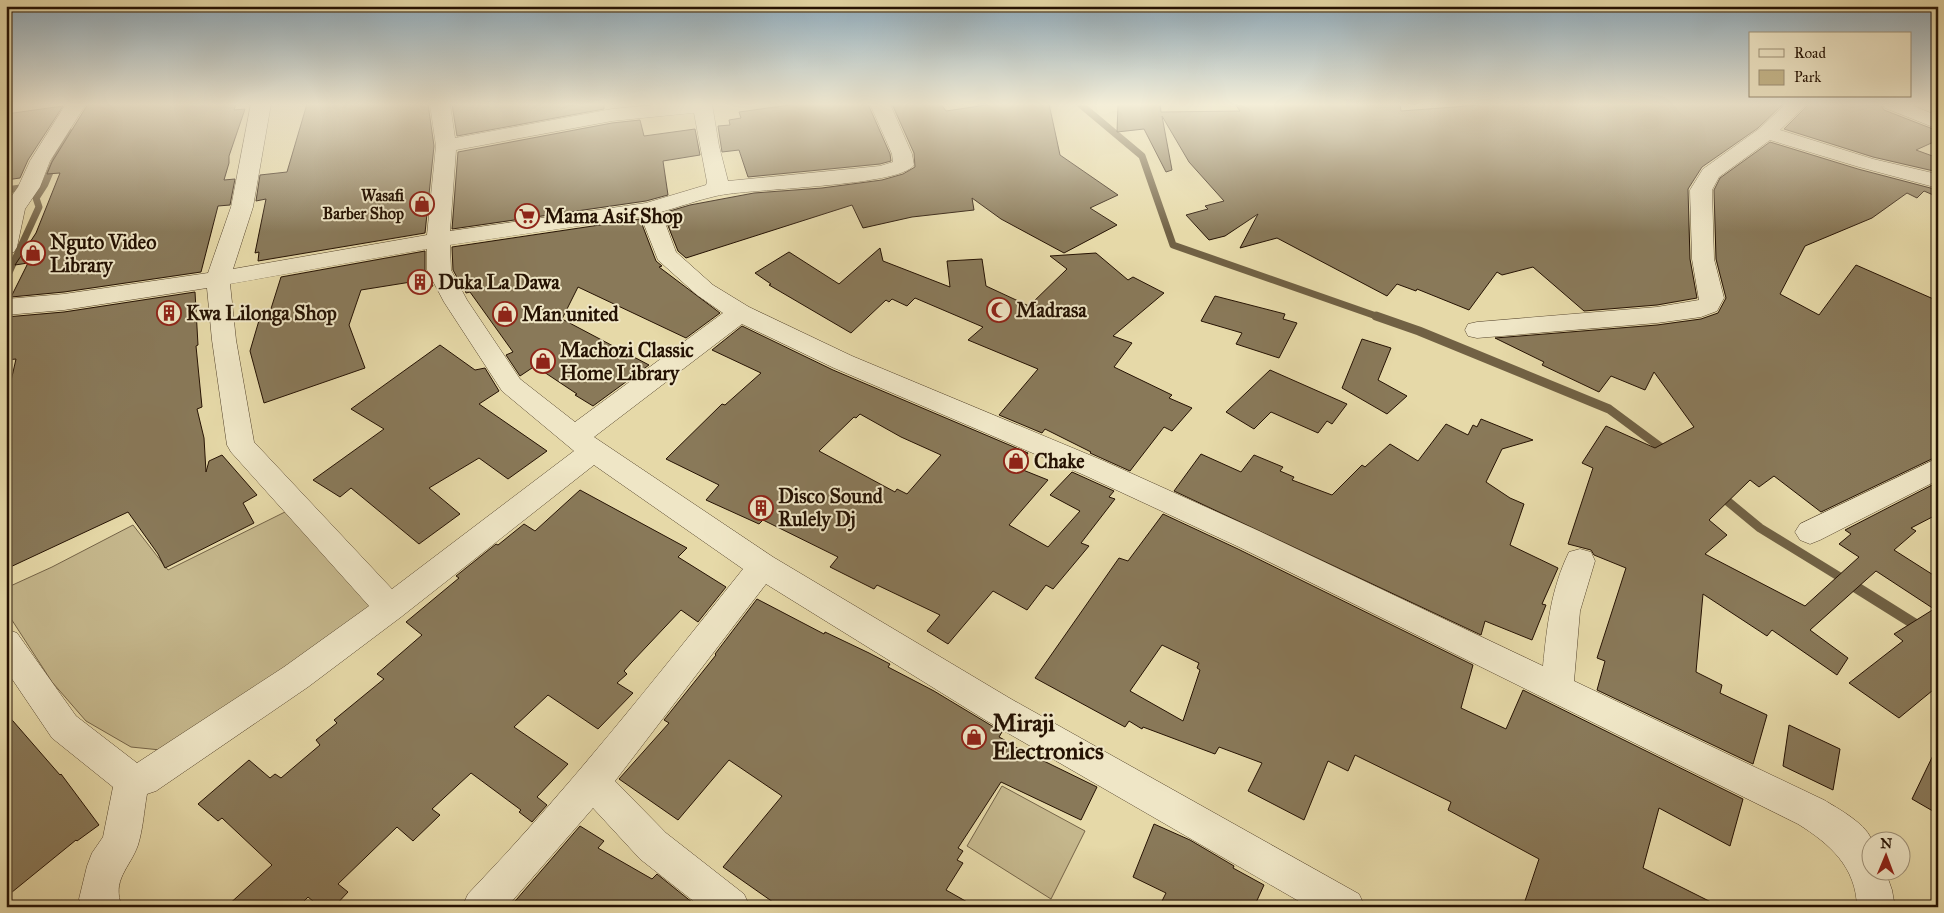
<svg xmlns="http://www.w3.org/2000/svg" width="1944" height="913" font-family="'IM FELL Great Primer',serif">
<rect width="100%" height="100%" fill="#e6d9a8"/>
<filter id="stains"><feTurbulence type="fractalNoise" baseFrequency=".004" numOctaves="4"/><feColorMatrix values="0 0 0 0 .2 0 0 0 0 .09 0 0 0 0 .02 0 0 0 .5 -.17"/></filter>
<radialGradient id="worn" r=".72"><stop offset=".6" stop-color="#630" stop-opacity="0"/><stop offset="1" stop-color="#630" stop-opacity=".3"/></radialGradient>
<path fill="#c5b78c" stroke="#756448" d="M287 511 377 603 190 753 131 747 86 721 52 682 8 614 6 610V588L52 567 133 525 168 570Z
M1002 786 1085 831 1051 899 967 846Z"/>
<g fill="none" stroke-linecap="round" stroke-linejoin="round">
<path stroke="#716144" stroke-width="7" d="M1080 104 1142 156 1173 245 1379 317
M6 190 28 187
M6 279 39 207 36 198 45 184 68 130"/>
<path stroke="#716144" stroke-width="9" d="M1376 316 1419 331 1609 409 1667 452
M1720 495 1760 528 1848 582"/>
<path stroke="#716144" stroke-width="11" d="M1846 581 1921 628"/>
</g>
<path fill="#897959" stroke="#251203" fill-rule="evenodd" d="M88 104H236L234 110 245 109 229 156V163L224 180 235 179 230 205 218 206 201 272 64 292 11 297 28 263 15 265 36 233 60 173 47 174 52 162Z
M307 104H428L434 146 425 233 258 261 259 252 255 253 266 199 256 201 260 175 287 172Z
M452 104H604V109L457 136Z
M797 104H868L890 154 891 161 880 164 748 177 739 150 722 152 718 126 730 125 729 120 741 118 739 112Z
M892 104H941L946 111 993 104H1049L1060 155 1118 195 1090 208 1117 225 1064 253 1001 219 972 198 974 210 912 217 863 228 852 205 686 258 678 251 663 213 690 205 754 193 822 188 882 180 903 174 915 167 914 153Z
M1118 104H1160L1161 112 1240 111 1235 104H1400L1401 111 1494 104H1783L1758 128 1702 167 1688 189 1690 259 1697 298 1657 305 1584 311 1533 267 1502 275 1497 272 1469 310 1417 289 1416 291 1397 284 1387 296 1277 238 1240 248 1258 214 1225 236 1209 240 1186 215 1208 209 1205 206 1224 201 1189 162 1162 116 1172 170 1166 172 1144 129 1117 132Z
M1809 104H1880L1884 110 1938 131V140L1916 150 1938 158V172L1873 157 1784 129Z
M63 106 28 160 20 178 6 180V114Z
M640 120 644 136 695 129 700 155 663 161 668 195 646 201 452 229 458 152 612 123Z
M1770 142 1858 169 1938 190V197L1924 191 1917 198 1907 193 1872 218 1805 246 1780 294 1819 315 1856 265 1938 301V456L1821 512 1774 476 1759 487 1750 480 1709 520 1727 535 1705 554 1805 606 1859 557 1839 544 1851 534 1845 530 1938 482V514L1911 528 1916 531 1894 550 1938 578V686L1899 718 1849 683 1903 641 1894 634 1934 609 1876 571 1810 630 1848 658 1837 675 1772 630 1767 636 1703 594 1696 672 1722 685 1720 693 1767 715 1753 764 1597 690 1605 661 1597 658 1626 568 1594 555 1591 550 1568 544 1593 468 1582 463 1606 426 1655 448 1694 427 1654 372 1645 390 1611 376 1599 392 1542 365 1544 362 1495 338 1657 325 1701 319 1718 313 1726 298 1716 259 1714 190 1720 178Z
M640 219 656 261 662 266 659 267 720 313 686 338 578 287 562 319 649 365 593 406 575 395 577 394 535 366 520 376 506 355 513 352 470 292 466 293 462 281H459L453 270 452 247Z
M880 248 883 261 950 287 947 261 982 259 986 286 1029 306 1067 269 1050 256 1096 253 1128 280 1133 277 1164 293 1113 336 1132 343 1114 367 1172 395 1169 398 1192 408 1172 431 1164 427 1130 471 1090 453 1091 452 1045 429 1042 433 999 415 1038 369 968 340 983 327 915 298 907 306 892 299 889 302 886 300 851 333 769 285 771 284 755 273 789 252 839 284Z
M425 251V270L433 286 411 290V282L361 290 349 325 365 368 264 403 250 351 260 317 269 315 281 277Z
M195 292 198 345 196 346 202 407 197 409 204 438 206 472 209 461 222 455 257 495 243 503 254 523 165 568 158 554 128 512 6 569V403L16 359 6 360V317L64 312Z
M1215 296 1285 314 1283 319 1297 323 1279 358 1236 344 1242 333 1201 321Z
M742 326 833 370 1028 453 1018 468 1048 480 1009 525 1048 547 1080 511 1050 495 1072 472 1114 491 1109 497 1115 499 1081 543 1089 546 1053 589 1046 585 1027 610 993 591 948 644 927 631 940 615 877 585 874 589 830 567 838 557 763 520 759 524 706 500 719 485 666 459 722 404 725 405 761 373 712 350ZM860 414 901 437 941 455 907 494 897 489 895 492 819 451 854 417 856 418Z
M1362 339 1391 348 1378 380 1407 396 1387 414 1342 388Z
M440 345 475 370 485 368 499 391 479 404 547 451 508 479 479 458 429 488 460 514 419 544 351 488 340 497 313 480 384 429 351 409Z
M1270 370 1347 404 1332 424 1327 421 1318 433 1271 412 1254 429 1226 412Z
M1481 419 1533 440 1502 449 1486 482 1510 498 1524 504 1510 545 1558 568 1542 604 1546 605 1532 640 1485 621 1481 635 1174 491 1201 454 1241 472 1254 455 1283 467 1280 471 1294 477 1292 480 1332 495 1362 465 1365 467 1390 444 1418 461 1446 424 1468 435 1473 425 1477 427Z
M580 490 687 548 678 557 726 587 698 622 681 610 631 663 624 671 627 674 617 683 633 693 598 729 548 695 514 727 568 764 537 797 547 805 532 822 519 812 521 810 471 773 432 809 440 815 413 841 397 827 338 884 348 892 334 907H320L308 897 298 907H226L272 865 222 818 218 821 198 804 249 760 270 778 275 774 281 778 320 745 316 740 337 723 334 720 384 679 377 674 422 635 406 622 459 578 456 576 496 544 498 545 524 524 535 531Z
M1163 514 1238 549 1473 665 1461 708 1506 729 1523 690 1743 799 1730 846 1659 808 1643 868 1721 907H1523L1539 859 1448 810 1451 802 1355 755 1348 771 1328 761 1304 820 1248 791 1262 763 1219 747 1215 754 1143 727 1142 729 1129 721 1125 727 1035 678 1119 558 1128 561ZM1162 645 1199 663 1197 668 1200 670 1183 721 1130 691Z
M757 599 824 634 825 632 869 653 890 664 888 667 934 691 1002 732 999 737 1012 744 1011 745 1097 787 1081 820 1001 782 958 848 963 851 957 860 963 863 946 890 976 907H780L723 867 782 796 729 760 678 820 619 779 669 723 664 720 716 655 715 654Z
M6 713 60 775 61 774 99 825 77 841 76 840 6 897Z
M1789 725 1840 749 1833 790 1783 766Z
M1938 745V814L1912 799Z
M1154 824 1190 840 1234 866 1233 868 1264 885 1254 907H1159L1166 893 1133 877Z
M580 826 604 841 598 848 652 879 657 874 698 907H510Z"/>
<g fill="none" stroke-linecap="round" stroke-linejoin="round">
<defs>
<path id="minor" d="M66 104H86L50 161 40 187 25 209 17 247 14 252 6 254V204L18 187 30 161Z
M251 104H271L253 207 233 269 427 235 436 146 430 104H450L455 138 612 109 663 104H712L719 146 728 181 880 166 893 162 892 154 870 104H890L912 154 914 165C899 187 750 188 716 196 698 200 679 207 661 212L676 252 713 285 749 307 852 356 1104 461 1259 531 1543 666C1547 626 1551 589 1569 552L1580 549 1591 552 1595 561 1580 611 1574 681 1824 800C1837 808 1869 825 1872 842 1873 851 1872 861 1872 870H1885L1892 890 1895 907H1857C1856 867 1830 844 1798 824L1239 547 1084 475 834 368 742 324 594 437 773 557 1011 699 1359 894 1365 907H1309L987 721 766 584 615 781 666 833 744 894 750 907H701L640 859 593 808 507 907H462L468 894C567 791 654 680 743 569L594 465 401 617 308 687 156 791 147 794C144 811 143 829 138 845 130 868 111 880 122 907H82L79 899 87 866 92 853 103 837 113 787 52 738 6 670V629L17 633 76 716 137 763 284 667 369 606 231 452 227 445 212 340 207 288 64 310 6 315V299L64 294 208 273 231 207ZM694 113 707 182 706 185 646 203 450 231 456 150 612 121ZM641 217 658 260 697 295 723 313 575 422 520 379 467 300 451 270 450 245ZM427 249V270L444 302 502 391 574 451 392 589 254 442 236 340 230 284Z
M1786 104H1807L1780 130 1873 159 1937 174 1938 188 1859 167 1770 140 1719 177 1712 190 1714 259 1724 298 1717 311 1701 317 1657 323 1477 338 1468 336 1465 330 1468 324 1477 322 1657 307 1699 300 1692 259 1690 190 1703 169 1759 129Z
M1882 104H1909L1938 116V129L1885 108Z
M1938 458V480L1820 540 1810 544 1800 540 1795 532 1800 524Z"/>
</defs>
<use href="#minor" stroke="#55442c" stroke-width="1"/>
<use href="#minor" fill="#efe6c6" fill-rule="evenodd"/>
</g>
<linearGradient id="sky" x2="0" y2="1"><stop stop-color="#8da8b8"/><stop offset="0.45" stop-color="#f4eed8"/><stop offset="1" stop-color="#f4eed8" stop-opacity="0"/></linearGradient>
<rect width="1944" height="232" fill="url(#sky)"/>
<defs>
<symbol id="shop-ring" viewBox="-11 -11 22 22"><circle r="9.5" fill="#efe6c6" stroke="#8f2418" stroke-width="1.5"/><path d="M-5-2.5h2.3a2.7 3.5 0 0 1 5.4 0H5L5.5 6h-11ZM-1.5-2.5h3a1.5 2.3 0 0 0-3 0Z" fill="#8f2418"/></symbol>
<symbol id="supermarket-ring" viewBox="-11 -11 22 22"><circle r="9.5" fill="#efe6c6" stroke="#8f2418" stroke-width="1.5"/><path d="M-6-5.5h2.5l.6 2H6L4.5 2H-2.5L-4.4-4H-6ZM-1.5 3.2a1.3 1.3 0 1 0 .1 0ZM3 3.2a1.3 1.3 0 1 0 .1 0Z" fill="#8f2418"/></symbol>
<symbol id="building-ring" viewBox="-11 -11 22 22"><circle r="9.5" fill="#efe6c6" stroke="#8f2418" stroke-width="1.5"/><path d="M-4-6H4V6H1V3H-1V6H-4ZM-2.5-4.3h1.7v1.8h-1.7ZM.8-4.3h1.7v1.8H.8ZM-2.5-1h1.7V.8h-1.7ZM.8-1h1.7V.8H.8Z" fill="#8f2418"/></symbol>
<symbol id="mosque-ring" viewBox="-11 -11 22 22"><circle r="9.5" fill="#efe6c6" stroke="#8f2418" stroke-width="1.5"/><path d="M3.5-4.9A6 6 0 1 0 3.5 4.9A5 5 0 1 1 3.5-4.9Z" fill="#8f2418"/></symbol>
</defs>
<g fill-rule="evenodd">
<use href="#shop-ring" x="408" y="190" width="28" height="28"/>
<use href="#supermarket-ring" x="513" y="202" width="28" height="28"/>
<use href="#shop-ring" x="19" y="239" width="28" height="28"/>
<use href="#building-ring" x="406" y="268" width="28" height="28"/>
<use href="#mosque-ring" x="985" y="296" width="28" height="28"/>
<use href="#building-ring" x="155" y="299" width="28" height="28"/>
<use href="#shop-ring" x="491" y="300" width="28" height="28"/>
<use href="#shop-ring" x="529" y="347" width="28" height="28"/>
<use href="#shop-ring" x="1002" y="447" width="28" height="28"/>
<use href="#building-ring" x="747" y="494" width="28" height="28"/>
<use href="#shop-ring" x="960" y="723" width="28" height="28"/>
</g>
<g text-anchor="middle" stroke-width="4" stroke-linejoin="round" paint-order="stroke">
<g font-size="16" font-weight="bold" fill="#251203" stroke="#efe6c6" text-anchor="end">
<text x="404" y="201">Wasafi<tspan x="404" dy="18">Barber Shop</tspan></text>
</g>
<g font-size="20" font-weight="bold" fill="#251203" stroke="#efe6c6" text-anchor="start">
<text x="544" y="223">Mama Asif Shop</text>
<text x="50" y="249">Nguto Video<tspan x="50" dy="23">Library</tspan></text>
<text x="438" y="289">Duka La Dawa</text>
<text x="1016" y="317">Madrasa</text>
<text x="186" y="320">Kwa Lilonga Shop</text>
<text x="522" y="321">Man united</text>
<text x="560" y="357">Machozi Classic<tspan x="560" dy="23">Home Library</tspan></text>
<text x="1034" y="468">Chake</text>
<text x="778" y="503">Disco Sound<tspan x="778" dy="23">Rulely Dj</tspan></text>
</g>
<g font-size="24" font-weight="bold" fill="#251203" stroke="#efe6c6" text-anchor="start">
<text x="992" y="731">Miraji<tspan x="992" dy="28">Electronics</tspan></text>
</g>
</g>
<rect width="1944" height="913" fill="none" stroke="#e6d9a8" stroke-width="25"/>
<rect x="8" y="8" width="1929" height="898" fill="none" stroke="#251203" stroke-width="2.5"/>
<rect x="12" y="12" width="1919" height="888" fill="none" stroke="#251203"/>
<rect x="1749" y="32" width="162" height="65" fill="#efe6c6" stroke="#9e9178"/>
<rect x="1759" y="49" width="25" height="8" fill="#efe6c6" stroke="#9e9178"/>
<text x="1794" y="58" font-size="15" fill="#251203">Road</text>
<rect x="1759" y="70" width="25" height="15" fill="#c5b78c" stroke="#9e9178"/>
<text x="1794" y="82" font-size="15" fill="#251203">Park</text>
<g transform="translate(1886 856) rotate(1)"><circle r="24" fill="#efe6c6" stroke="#9e9178"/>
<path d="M0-4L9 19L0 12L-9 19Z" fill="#8f2418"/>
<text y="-8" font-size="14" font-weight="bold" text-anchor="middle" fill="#251203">N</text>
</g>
<rect width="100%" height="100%" filter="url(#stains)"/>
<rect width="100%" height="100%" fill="url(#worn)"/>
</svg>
